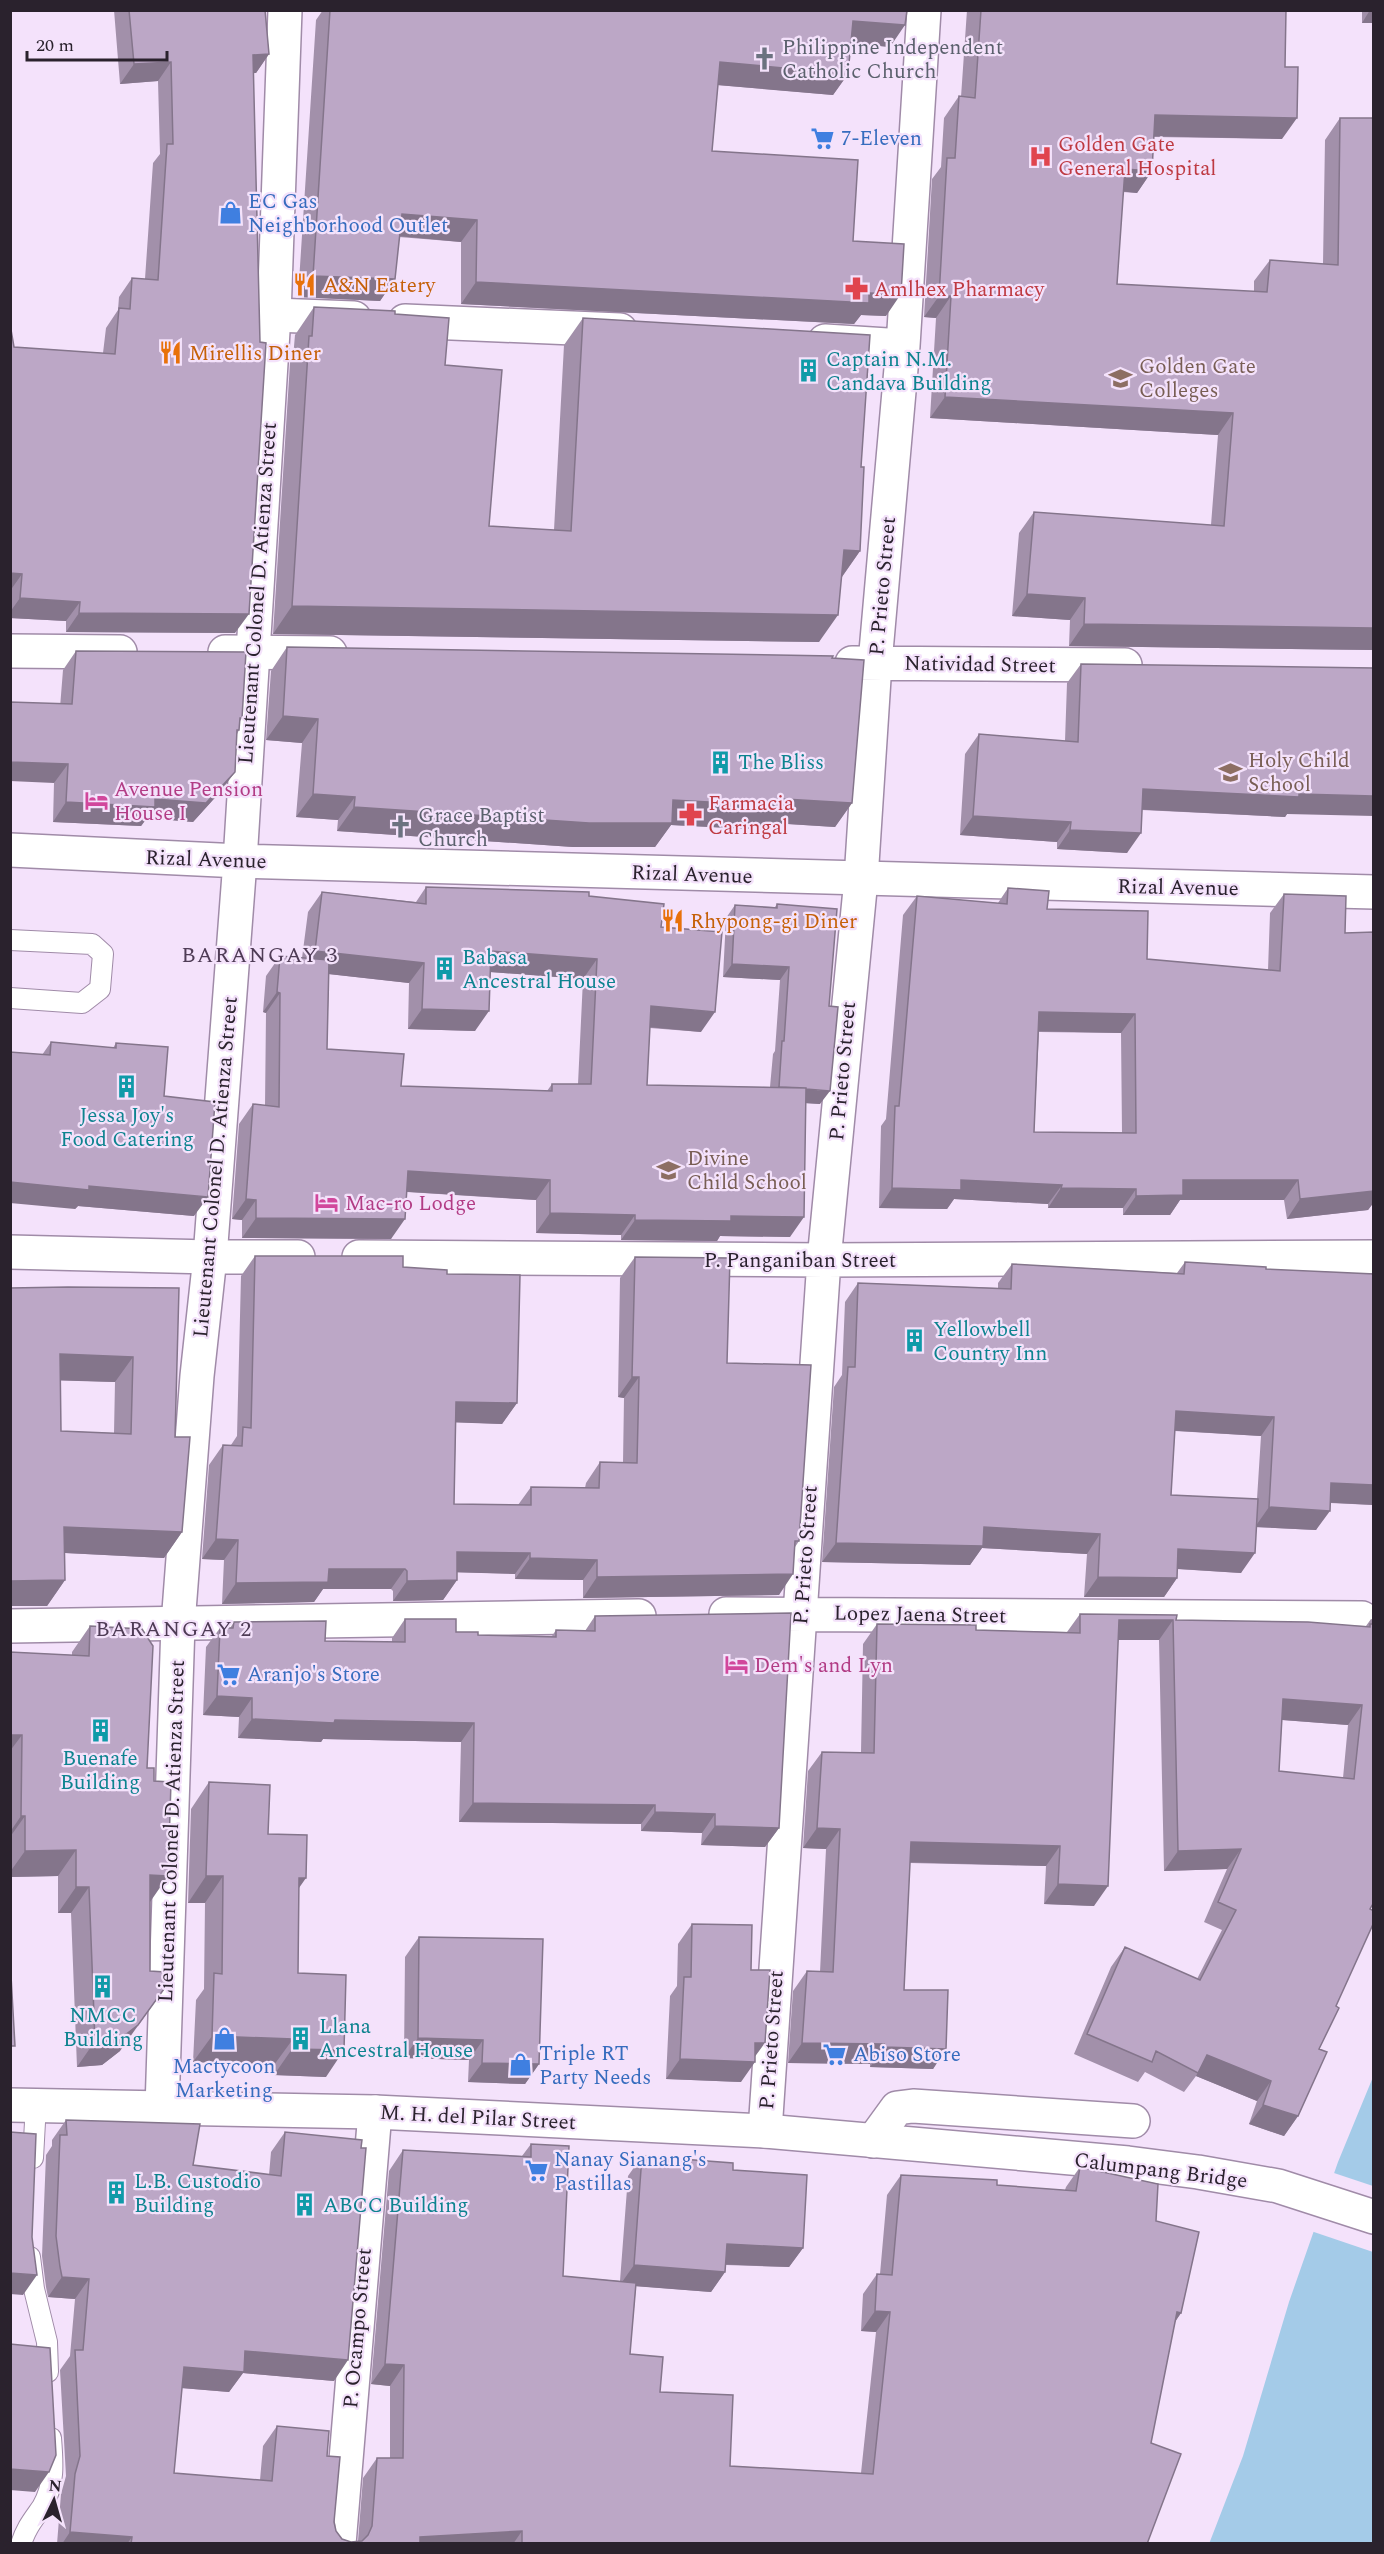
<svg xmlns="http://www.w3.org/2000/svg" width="1384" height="2554" font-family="Spectral,serif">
<rect width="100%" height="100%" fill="#f4e2fb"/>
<path fill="#a4cbe8" d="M1373 2077V2543L1209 2544 1243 2456 1289 2302 1338 2162Z"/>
<path fill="#f4e2fb" d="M1331 2172 1373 2186V2252L1311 2231Z"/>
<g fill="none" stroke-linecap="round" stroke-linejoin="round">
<defs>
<path id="service" d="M10 940 92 944 103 954 100 989 82 1003 10 998
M33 2158 36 2104
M30 2257 34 2289 47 2342 48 2372
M21 2544C26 2528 33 2520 42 2507 55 2485 53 2462 51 2438"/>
<path id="minor" d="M274 315 354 318
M405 321 620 330
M825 341 903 346
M10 651 120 652
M225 652 330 653
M852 663 1125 665
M210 1257H298
M359 1257 824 1260 1374 1257
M726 1614 1362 1618
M10 1626 639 1616
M765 2131 824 1260 861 879 875 663 903 346 924 10
M873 2141 897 2108 913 2106 1133 2121
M339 2544 375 2112"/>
<path id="tertiary" d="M285 10 274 315 240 861 1374 892
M10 1252 210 1257"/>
<path id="secondary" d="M10 850 240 861 210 1257 197 1376 178 1624 162 2108
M10 2105 375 2112 765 2131 1128 2163 1198 2172 1278 2186 1374 2217"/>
</defs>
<use href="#service" stroke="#a08ba8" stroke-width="22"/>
<use href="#minor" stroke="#a08ba8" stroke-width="36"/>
<use href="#tertiary" stroke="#a08ba8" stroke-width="36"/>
<use href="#secondary" stroke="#a08ba8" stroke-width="36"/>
<use href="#service" stroke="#fff" stroke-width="20"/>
<use href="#minor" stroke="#fff" stroke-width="33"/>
<use href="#tertiary" stroke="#fff" stroke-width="33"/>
<use href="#secondary" stroke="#fff" stroke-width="33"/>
</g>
<path fill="#a290aa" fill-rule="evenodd" d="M114 10H265L269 54 256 73H253L235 633 66 632V621L10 618V324L14 347 103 353 106 328 118 310 119 297 132 278 145 279 153 163 160 154 158 81 120 84Z
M323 10H907L890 47 851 43 848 74 833 95 718 85 712 151 853 241 886 316 861 315 854 324 461 304V242L399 237 395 279 380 301 298 297 316 20Z
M967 10H1286L1282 139 1154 137 1152 171 1137 193 1123 192 1117 284 1254 292V281L1270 260 1323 264 1325 140 1340 118 1374 650 1069 646 1070 620 1012 616 1019 533 1034 512 1211 525 1218 435 930 418 936 318 924 317 932 179 941 167 944 118 959 96 961 97Z
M1362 10H1374V23H1362Z
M314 307 395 314 445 365 489 526 554 530 564 345 583 318 861 467 860 551 842 577 819 642 273 634 290 363 293 358 295 335Z
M287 647 832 658 852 803 835 827 772 823 767 830 671 825 655 847H573L337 831 338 820 296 817 302 743 266 740 271 671Z
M76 651 242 718 240 721 239 730 237 734 221 791 193 822 147 818 141 826 53 822 54 783 63 670Z
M1081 664 1287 814 1285 817 1142 810 1127 853 1057 849V842L960 835 965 754 979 734 1065 741 1067 683Z
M426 887 589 896 661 927 701 1032 650 1028 647 1085 770 1087 773 1054 775 1051 780 980 723 977 726 918 735 905 775 907 777 904 820 1104 806 1103 790 1237 720 1236 717 1241 621 1240V1235L536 1233V1200L407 1192 391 1239 242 1238V1220L232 1219 239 1124 253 1104 265 1106 266 1013 263 1012 266 976 280 956 302 958 308 912 322 892 416 902ZM490 972 583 979 578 1084H552L547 1091 401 1086 327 1049 329 974 409 983 408 1029 475 1031Z
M1008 888 1047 909 1147 959 1268 970 1270 913 1284 894 1345 933 1374 932V1202L1368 1210 1287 1219 1284 1200H1180L1170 1215H1123V1208H1048V1204L954 1199 947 1209 879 1208 881 1126 886 1119 903 915 917 896 998 903ZM1039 1032 1121 1033 1122 1133 1034 1132Z
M51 1042 113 1048 116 1043 164 1096 194 1216 78 1206 75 1209 42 1055Z
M255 1256 403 1267 447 1274 517 1403 502 1424 456 1422 454 1504 518 1505 531 1487 585 1488 586 1483 600 1462 623 1463 624 1398 618 1397 620 1278 635 1257 727 1363 799 1541 795 1547 779 1595 583 1598V1580L515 1579V1574L457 1572V1580L443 1600 393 1601V1591L391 1589H323L314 1602 222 1604 224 1560 202 1559 209 1465 223 1445H231L237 1436 241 1276Z
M1185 1262 1266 1269 1374 1275V1505L1330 1503 1316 1530 1256 1527 1241 1573 1177 1569V1578L1164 1597H1084L1087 1554 982 1548 970 1565 822 1562 834 1387 842 1375 845 1302 858 1283 998 1288V1283L1012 1264 1177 1273ZM1175 1431 1261 1436 1257 1499 1171 1495Z
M10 1288H179L175 1437 182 1532 164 1558 65 1553V1580L47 1606ZM60 1380 115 1382 114 1433 61 1431Z
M1080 1614 1176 1620 1366 1626 1371 1619 1374 1620V1902L1370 1909 1336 2006 1319 2049 1298 2116 1284 2136 1249 2124 1257 2101 1196 2076 1184 2092 1145 2072 1138 2082 1074 2054 1111 1967 1125 1947 1197 1979 1222 1930 1204 1922 1227 1869 1164 1871 1159 1640H1118L1094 1906 1044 1904 1046 1866 910 1863 904 1990 946 2049 933 2069 870 2067V2064L788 2063 793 1991 807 1971 820 1972 826 1849 803 1848 808 1771 822 1752H861L863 1644 877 1624 976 1630 1067 1632ZM1282 1720 1348 1725 1343 1778 1279 1771Z
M595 1616 779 1828 765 1847 701 1845 702 1833 641 1831V1824L459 1822 461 1742 323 1739 321 1742 238 1738 239 1717 203 1715 206 1647 220 1628H230L234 1622 325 1641 392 1642V1638L405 1619 456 1632 478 1635 552 1636 556 1630 585 1631Z
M90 1626 147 1768 150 1901 120 2051 102 2065 77 2067 71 1913H58V1876L10 1877V1652L72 1655V1652Z
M209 1782 268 1834 299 1888 298 1973 326 2077 274 2075V2065L193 2062 196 2000 204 1989 205 1903H188L191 1809Z
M692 1924 751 1970 741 2082 666 2079 670 1996 677 1986 678 1944Z
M419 1937 539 2064 525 2084 468 2082 469 2060 404 2058 405 1957Z
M66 2120 193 2165 269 2175 271 2152 285 2132 334 2381 243 2373 229 2392 182 2388 174 2473 260 2480 263 2446 277 2426 327 2456 336 2531 342 2539 351 2542 358 2541 363 2478 377 2458H390V2386L371 2384 389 2171 403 2150 522 2156 531 2144 563 2276 620 2281 628 2176 642 2156 733 2170 803 2248 789 2267 726 2265 725 2272 711 2292 636 2286 630 2354 660 2392 730 2466 861 2473 876 2332 861 2331 863 2294 877 2274H880L887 2195 901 2175 997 2185 1065 2190 1066 2187 1080 2167 1156 2221 1181 2313 1175 2322 1151 2443 1147 2544H57L61 2494 66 2476 60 2370 70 2356 75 2299 48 2297 46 2287 42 2256 46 2155 52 2146V2140Z"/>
<path fill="#84758b" d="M1370 10H1374V23H1362Z
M853 21 905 25 890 47 838 42Z
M269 54 256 73 239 74 253 55Z
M171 62 158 81 120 84 134 64Z
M720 62 848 74 833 95 705 84Z
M1155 115 1297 118 1282 139 1140 136Z
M1125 169 1152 171 1137 193 1110 190Z
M402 214 477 220 461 242 387 235Z
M313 276 395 279 380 301 298 297Z
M476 282 869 293 901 294 886 316 861 315 854 324 461 304Z
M939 296H951L936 318 924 317Z
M945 397 1233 413 1218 435 930 418Z
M844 550 860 551 841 578Z
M10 573 22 574 10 591Z
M1027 594 1085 598 1070 620 1012 616Z
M20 598 80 602 66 621 10 618V612Z
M292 606 838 615 819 642 273 634Z
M79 613 249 614 235 633 66 632Z
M1084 624 1374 628V650L1069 646Z
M283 716 318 719 302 743 266 740Z
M10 762 68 764 54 783 10 781Z
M235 772 221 791 193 822 147 818 141 826 53 822 66 802 155 799Z
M1143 789 1374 796V816L1287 814 1285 817 1130 809Z
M313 794 355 797 338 820 296 817Z
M785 799 852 803 835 827 772 823 767 830 671 825 655 847H573L337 831 354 807 673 800Z
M973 816 1071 822 1057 842 960 835Z
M1070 830 1141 833 1127 853 1057 849Z
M315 951 424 963 409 983 301 971Z
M491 951 597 959 583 979 477 971Z
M732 964 789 967 780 980 723 977Z
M277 992 280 993 266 1013 263 1012Z
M651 1006 715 1012 701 1032 637 1026Z
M422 1009 489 1011 475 1031 408 1029Z
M1039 1012 1135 1014 1121 1033 1026 1031Z
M779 1088 830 1091 820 1104 769 1101Z
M408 1171 550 1180 536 1200 394 1191Z
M961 1180 1062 1185 1048 1204 954 1199 947 1209 879 1208 892 1188Z
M1183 1180H1298L1284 1200H1180L1170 1215H1123L1136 1196Z
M10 1182 89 1186 208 1197 194 1216 78 1206 75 1209 10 1203Z
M1061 1188 1136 1189 1123 1208H1048Z
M1374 1191V1202L1368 1210 1287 1219 1300 1199Z
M246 1199 256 1200 242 1220 232 1219Z
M550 1213 635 1215 621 1235 536 1233Z
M731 1216 804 1217 790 1237 720 1236 717 1241 621 1240 635 1220Z
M256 1218 405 1219 391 1239 242 1238Z
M60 1354 133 1357 115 1382 42 1380Z
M632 1377H639L624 1398 618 1397Z
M456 1402 517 1403 502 1424 442 1422Z
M1176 1411 1274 1417 1261 1436 1163 1430Z
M1331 1483 1374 1485V1505L1318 1502Z
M1269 1507 1330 1511 1316 1530 1255 1527Z
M64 1527 182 1532 164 1558 46 1552Z
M984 1527 1100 1534 1087 1554 982 1548 970 1565 822 1562 836 1543Z
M216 1539 238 1540 224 1560 202 1559Z
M1178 1549 1255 1553 1241 1573 1164 1568Z
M457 1552 530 1553 515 1574 443 1572Z
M530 1558 597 1560 583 1580 515 1579Z
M329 1569H405L391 1589H323L314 1602 222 1604 236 1583Z
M793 1574 779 1595 583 1598 597 1577Z
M1098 1577 1177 1578 1164 1597H1084Z
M65 1580 47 1606H10V1581Z
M457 1580 443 1600 393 1601 407 1581Z
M1119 1620H1173L1159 1640H1105Z
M217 1696 252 1698 239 1717 203 1715Z
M1283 1699 1362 1705 1348 1725 1269 1719Z
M252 1719 335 1720 474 1723 461 1742 323 1739 321 1742 238 1738Z
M10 1735H22L10 1751Z
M473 1803 655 1805 641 1824 459 1822Z
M655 1812 715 1814 702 1833 641 1831Z
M21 1816H25L10 1837V1832Z
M715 1826 779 1828 765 1847 701 1845Z
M817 1828 840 1829 826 1849 803 1848Z
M911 1842 1060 1846 1046 1866 897 1862Z
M1241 1849 1227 1869 1164 1871 1178 1851Z
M76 1850 58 1876 10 1877V1872L25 1851Z
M150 1875 168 1876 150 1902Z
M206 1876H223L205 1903H188Z
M299 1878H306L287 1905Z
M1058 1884 1108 1886 1094 1906 1044 1904Z
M76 1887H89L71 1913H58Z
M164 1989 120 2051 102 2065 77 2067 95 2041Z
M212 2036 293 2039 274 2065 193 2062Z
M418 2038 483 2040 469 2060 404 2058Z
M755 2043H765L751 2062H755L741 2082 666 2079 680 2059Z
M802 2043 884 2044 870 2064 788 2063Z
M884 2047 946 2049 933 2069 870 2067Z
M292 2049 344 2050 326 2077 274 2075Z
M1207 2055 1271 2081 1257 2101 1196 2076Z
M482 2063 539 2064 525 2084 468 2082Z
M1263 2105 1298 2116 1284 2136 1249 2124Z
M727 2244 803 2248 789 2267 713 2264Z
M634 2265 725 2272 711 2292 620 2285Z
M10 2273 37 2275 23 2295 10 2294Z
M62 2277 89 2279 75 2299 48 2297Z
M875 2311 890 2312 876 2332 861 2331Z
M1177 2312 1181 2313 1167 2333Z
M245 2351 348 2360 334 2381 243 2373 229 2392 169 2387 184 2367Z
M385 2364 404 2365 390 2386 371 2384Z
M10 2469 49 2472 35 2492 10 2490Z
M522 2531 513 2544H415L420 2537Z
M70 2532 132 2537 127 2544H62Z"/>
<path fill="#bca7c6" stroke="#84758b" stroke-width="1.5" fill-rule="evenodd" d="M129 10H265L269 54 253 55 260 342 266 343 249 614 79 613 80 602 20 598 22 574 10 573V324L14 347 115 354 119 308 130 309 132 278 158 280 167 144H173L171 62 134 64Z
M330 10H907L905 25 853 21 848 74 720 62 712 151 858 160 853 241 904 244 901 294 869 293V303L476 282 477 220 402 214 395 279 313 276Z
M981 10H1286L1285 67H1298L1297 118 1155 115 1152 171 1125 169 1117 284 1267 292 1270 260 1338 265 1340 118H1374V628L1084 624 1085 598 1027 594 1034 512 1224 526 1233 413 945 397 951 296H939L947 158H955L959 96 975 98Z
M314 307 395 311V314L449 318 445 365 502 370 489 526 571 531 583 318 870 335 861 467H864L860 551 844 550 838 615 292 606 309 336H312Z
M287 647 833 656 832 658 864 660 852 803 785 799 784 806 673 800 672 823H589L354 807 355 797 313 794 318 719 283 716Z
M76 651 246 652 242 718H240L239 730H237L235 772 206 803 155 799V807L66 802 68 764 10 762V702L72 704Z
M1081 664 1374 668V796L1299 794V797L1143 789 1141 833 1070 830 1071 822 973 816 979 734 1078 742Z
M426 887 589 892V896L664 904 661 927 722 932 715 1012 651 1006 647 1085 806 1088 804 1217 731 1216V1221L635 1220V1215L550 1213V1180L408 1171 405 1219 256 1218V1200L246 1199 253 1104 279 1107 280 993 277 992 280 956 329 960 327 1049 404 1054 401 1086 552 1091V1084H591L597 959 491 951 489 1011 422 1009 424 963 315 951 322 892 426 904Z
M1008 888 1049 891 1047 909 1148 911 1147 959 1280 971 1284 894 1346 896 1345 933 1374 932V1191L1300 1199 1298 1180H1183V1195L1136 1196V1189L1061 1188 1062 1185 961 1180V1190L892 1188 895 1106H899L917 896 1007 904ZM1039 1012 1135 1014 1136 1133 1034 1132Z
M777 904 837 909 829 1006 838 1007 830 1091 806 1089V1088L779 1087 782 1041H784L789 967 732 964 735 905 777 908Z
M51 1042 116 1048V1043L168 1047 164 1096 215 1102 208 1197 89 1186V1190L10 1182V1052L50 1055Z
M255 1256H403V1267L447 1270V1274L520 1275 517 1403 456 1402 454 1504 531 1505V1487L599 1488 600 1462 637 1463 639 1377H632L635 1257 730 1258 727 1363 811 1365 799 1541H795L793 1574 597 1577V1560L530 1558V1553L457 1552V1580L407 1581V1571L405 1569H329L328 1582 236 1583 238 1540 216 1539 223 1445 242 1446 243 1427 251 1428Z
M1185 1262 1266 1267V1269L1374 1274V1485L1331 1483 1330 1511 1269 1507 1274 1417 1176 1411 1171 1495 1258 1499 1255 1553 1178 1549 1177 1578 1098 1577 1100 1534 984 1527 983 1546 836 1543 848 1367H855L858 1283 1011 1289 1012 1264 1184 1274Z
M68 1287 179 1288 175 1437H190L182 1532 64 1527 65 1580 10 1581V1288ZM60 1354 133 1357 131 1434 61 1431Z
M791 1613 779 1828 715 1826V1814L655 1812V1805L473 1803 474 1723 335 1720 334 1723 252 1719V1698L217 1696 220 1628H233L234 1622 326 1621 325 1641 405 1642V1619H456V1632H478V1635L556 1637V1630L595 1631V1616Z
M1080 1614 1177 1615 1176 1620 1308 1622 1370 1627V1624H1374V1902L1370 1909 1374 1911V1922L1336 2006 1339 2008 1319 2049 1327 2052 1298 2116 1263 2105 1271 2081 1207 2055 1198 2073 1156 2051 1152 2062 1087 2034 1125 1947 1200 1980 1236 1910 1218 1902 1241 1849 1178 1851 1173 1620H1119L1108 1886 1058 1884 1060 1846 911 1842 904 1990H948L946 2049 884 2047V2044L802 2043 807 1971 833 1972 840 1829 817 1828 822 1752 874 1753 877 1624 976 1625V1630L1080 1633ZM1283 1699 1362 1705 1354 1779 1279 1771Z
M90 1626 142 1629 153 1646 147 1768H154V1781L171 1782 168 1876 150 1875V1971L165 1972 164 1989 138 2025 120 2039 95 2041 89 1887H76V1850L25 1851V1816H21L22 1735H10V1652L89 1656Z
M209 1782 270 1785 268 1834 307 1835 306 1878H299L298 1973 346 1975 344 2050 292 2049 293 2039 212 2036 214 1973 222 1974 223 1876H206Z
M692 1924 752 1925 751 1970H770L765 2043H755V2062L680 2059 684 1977H691Z
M419 1937 543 1939 539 2064 482 2063 483 2040 418 2038Z
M10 1958 15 2046H10Z
M66 2120 200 2124 193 2165 281 2176 285 2132 362 2140 361 2148H366L348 2360 245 2351 244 2372 184 2367 174 2473 272 2481 277 2426 329 2431 327 2456 340 2457 334 2522 336 2531 342 2539 351 2542 362 2541 368 2535 372 2526 377 2458H403L404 2365 385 2364 403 2150 531 2157V2144L569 2146 563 2276 636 2283 630 2354 663 2357 660 2392 733 2395 730 2466 873 2474 890 2312 875 2311 877 2274 892 2275 901 2175 997 2180V2185L1076 2191 1080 2167 1158 2184 1156 2221 1199 2232 1181 2313 1177 2312 1151 2443 1181 2454 1147 2544H522V2531L420 2537V2544H131L132 2537 70 2532 75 2474 80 2456 75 2350H83L89 2279 62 2277 60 2267 56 2236 60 2135H67Z
M10 2132 36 2134 32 2237 37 2275 10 2273Z
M642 2156 733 2163V2170L807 2175 803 2248 727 2244 725 2272 634 2265Z
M10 2344 50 2348 56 2455 49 2472 10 2469Z"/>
<defs>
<symbol id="church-bare" viewBox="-9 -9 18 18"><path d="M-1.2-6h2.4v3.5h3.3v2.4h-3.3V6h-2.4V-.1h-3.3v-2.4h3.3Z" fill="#6b7280" stroke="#f4e2fb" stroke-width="2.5" paint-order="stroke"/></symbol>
<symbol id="supermarket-bare" viewBox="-9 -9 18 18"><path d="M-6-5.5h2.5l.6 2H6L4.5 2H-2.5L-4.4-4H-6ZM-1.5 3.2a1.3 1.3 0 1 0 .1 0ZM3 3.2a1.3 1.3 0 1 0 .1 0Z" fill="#3f7fe0" stroke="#f4e2fb" stroke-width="2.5" paint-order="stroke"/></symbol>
<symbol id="hospital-bare" viewBox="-9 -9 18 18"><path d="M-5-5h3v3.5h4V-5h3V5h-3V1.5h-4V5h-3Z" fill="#e0444e" stroke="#f4e2fb" stroke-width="2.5" paint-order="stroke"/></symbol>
<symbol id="shop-bare" viewBox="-9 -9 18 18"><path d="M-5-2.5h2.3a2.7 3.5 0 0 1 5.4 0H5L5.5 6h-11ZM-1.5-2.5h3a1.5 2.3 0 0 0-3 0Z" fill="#3f7fe0" stroke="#f4e2fb" stroke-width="2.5" paint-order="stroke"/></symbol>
<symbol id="restaurant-bare" viewBox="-9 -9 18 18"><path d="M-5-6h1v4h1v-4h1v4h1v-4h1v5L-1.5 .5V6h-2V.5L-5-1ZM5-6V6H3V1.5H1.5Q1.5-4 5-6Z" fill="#e8710a" stroke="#f4e2fb" stroke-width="2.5" paint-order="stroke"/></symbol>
<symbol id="pharmacy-bare" viewBox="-9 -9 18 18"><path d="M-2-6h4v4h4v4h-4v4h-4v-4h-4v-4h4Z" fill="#e0444e" stroke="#f4e2fb" stroke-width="2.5" paint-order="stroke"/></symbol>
<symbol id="building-bare" viewBox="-9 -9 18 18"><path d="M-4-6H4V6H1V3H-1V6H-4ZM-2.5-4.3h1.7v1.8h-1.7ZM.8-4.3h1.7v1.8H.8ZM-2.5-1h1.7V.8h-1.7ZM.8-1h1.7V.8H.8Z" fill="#0f9aa8" stroke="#f4e2fb" stroke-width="2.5" paint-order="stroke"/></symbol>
<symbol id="university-bare" viewBox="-9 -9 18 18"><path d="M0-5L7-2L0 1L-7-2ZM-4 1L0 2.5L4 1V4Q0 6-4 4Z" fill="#8d6e63" stroke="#f4e2fb" stroke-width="2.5" paint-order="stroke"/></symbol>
<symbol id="school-bare" viewBox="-9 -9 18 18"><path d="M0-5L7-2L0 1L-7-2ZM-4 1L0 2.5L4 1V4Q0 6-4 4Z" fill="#8d6e63" stroke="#f4e2fb" stroke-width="2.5" paint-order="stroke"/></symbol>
<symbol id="hotel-bare" viewBox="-9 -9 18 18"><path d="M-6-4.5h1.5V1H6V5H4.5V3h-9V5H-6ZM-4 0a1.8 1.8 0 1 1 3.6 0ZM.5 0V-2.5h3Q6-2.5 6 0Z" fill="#d1479c" stroke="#f4e2fb" stroke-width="2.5" paint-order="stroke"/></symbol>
</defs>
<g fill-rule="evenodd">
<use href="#church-bare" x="748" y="42" width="33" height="33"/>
<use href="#supermarket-bare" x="806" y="122" width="33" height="33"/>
<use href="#hospital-bare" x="1024" y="140" width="33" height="33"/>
<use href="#shop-bare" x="214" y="196" width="33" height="33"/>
<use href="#restaurant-bare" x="288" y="268" width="33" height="33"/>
<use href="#pharmacy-bare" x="840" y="272" width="33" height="33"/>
<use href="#restaurant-bare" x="154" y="336" width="33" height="33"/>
<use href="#building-bare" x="792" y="354" width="33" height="33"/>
<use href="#university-bare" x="1104" y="362" width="33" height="33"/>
<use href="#building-bare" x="704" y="746" width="33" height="33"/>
<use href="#school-bare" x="1214" y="756" width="33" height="33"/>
<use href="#hotel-bare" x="80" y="784" width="33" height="33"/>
<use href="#pharmacy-bare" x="674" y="798" width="33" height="33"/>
<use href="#church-bare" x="384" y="810" width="33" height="33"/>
<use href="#restaurant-bare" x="656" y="904" width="33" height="33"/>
<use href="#building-bare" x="428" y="952" width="33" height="33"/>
<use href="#building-bare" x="110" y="1070" width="33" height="33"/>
<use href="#school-bare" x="652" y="1154" width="33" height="33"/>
<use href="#hotel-bare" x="310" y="1186" width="33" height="33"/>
<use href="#building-bare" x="898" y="1324" width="33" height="33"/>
<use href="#hotel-bare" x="720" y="1648" width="33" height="33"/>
<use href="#supermarket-bare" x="212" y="1658" width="33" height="33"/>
<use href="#building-bare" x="84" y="1714" width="33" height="33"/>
<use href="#building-bare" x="86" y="1970" width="33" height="33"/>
<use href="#shop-bare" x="208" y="2022" width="33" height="33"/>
<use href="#building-bare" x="284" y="2022" width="33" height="33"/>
<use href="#supermarket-bare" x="818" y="2038" width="33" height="33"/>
<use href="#shop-bare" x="504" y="2048" width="33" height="33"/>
<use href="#supermarket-bare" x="520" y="2154" width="33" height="33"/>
<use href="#building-bare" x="100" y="2176" width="33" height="33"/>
<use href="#building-bare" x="288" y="2188" width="33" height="33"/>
</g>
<g text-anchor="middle" stroke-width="4.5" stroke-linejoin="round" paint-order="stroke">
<g font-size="21" fill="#5b616d" stroke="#f4e2fb" text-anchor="start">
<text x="782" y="54">Philippine Independent<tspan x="782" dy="24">Catholic Church</tspan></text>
<text x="418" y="822">Grace Baptist<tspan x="418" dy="24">Church</tspan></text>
</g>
<g font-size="21" fill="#366cbe" stroke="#f4e2fb" text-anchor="start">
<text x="841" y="145">7-Eleven</text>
<text x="248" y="208">EC Gas<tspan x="248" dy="24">Neighborhood Outlet</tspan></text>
<text x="247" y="1681">Aranjo's Store</text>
<text x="539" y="2060">Triple RT<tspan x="539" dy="24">Party Needs</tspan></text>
<text x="853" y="2061">Abiso Store</text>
<text x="224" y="2073" text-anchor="middle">Mactycoon<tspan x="224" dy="24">Marketing</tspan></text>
<text x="554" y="2166">Nanay Sianang's<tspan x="554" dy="24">Pastillas</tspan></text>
</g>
<g font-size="21" fill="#be3a42" stroke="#f4e2fb" text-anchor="start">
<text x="1058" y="151">Golden Gate<tspan x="1058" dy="24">General Hospital</tspan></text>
<text x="874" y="296">Amlhex Pharmacy</text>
<text x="708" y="810">Farmacia<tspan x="708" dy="24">Caringal</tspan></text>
</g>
<g font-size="21" fill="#c56008" stroke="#f4e2fb" text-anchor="start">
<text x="323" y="292">A&amp;N Eatery</text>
<text x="189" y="360">Mirellis Diner</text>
<text x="690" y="928">Rhypong-gi Diner</text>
</g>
<g font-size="21" fill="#0d838f" stroke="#f4e2fb" text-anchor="start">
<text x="826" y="366">Captain N.M.<tspan x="826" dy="24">Candava Building</tspan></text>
<text x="738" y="769">The Bliss</text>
<text x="462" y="964">Babasa<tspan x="462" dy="24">Ancestral House</tspan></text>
<text x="127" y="1122" text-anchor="middle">Jessa Joy's<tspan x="127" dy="24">Food Catering</tspan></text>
<text x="933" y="1336">Yellowbell<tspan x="933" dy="24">Country Inn</tspan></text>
<text x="100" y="1765" text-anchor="middle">Buenafe<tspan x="100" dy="24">Building</tspan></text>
<text x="103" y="2022" text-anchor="middle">NMCC<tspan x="103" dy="24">Building</tspan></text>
<text x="319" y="2033">Llana<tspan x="319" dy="24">Ancestral House</tspan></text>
<text x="134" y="2188">L.B. Custodio<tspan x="134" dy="24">Building</tspan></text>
<text x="323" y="2212">ABCC Building</text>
</g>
<g font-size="21" fill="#785e54" stroke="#f4e2fb" text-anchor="start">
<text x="1139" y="373">Golden Gate<tspan x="1139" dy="24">Colleges</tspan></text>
<text x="1248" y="767">Holy Child<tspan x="1248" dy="24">School</tspan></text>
<text x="687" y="1165">Divine<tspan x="687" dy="24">Child School</tspan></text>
</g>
<g font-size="21" fill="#2a222d" stroke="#f4e2fb">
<text transform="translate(882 586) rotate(-85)" y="7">P. Prieto Street</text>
<text transform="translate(257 593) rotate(-86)" y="7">Lieutenant Colonel D. Atienza Street</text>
<text transform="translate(980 664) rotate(1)" y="7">Natividad Street</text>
<text transform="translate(206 859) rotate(2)" y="7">Rizal Avenue</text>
<text transform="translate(692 874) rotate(2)" y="7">Rizal Avenue</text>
<text transform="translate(1178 887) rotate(1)" y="7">Rizal Avenue</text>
<text transform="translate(842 1071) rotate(-85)" y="7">P. Prieto Street</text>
<text transform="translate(215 1167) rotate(-85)" y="7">Lieutenant Colonel D. Atienza Street</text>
<text x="800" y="1267">P. Panganiban Street</text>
<text transform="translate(805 1555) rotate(-86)" y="7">P. Prieto Street</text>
<text transform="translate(920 1614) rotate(1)" y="7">Lopez Jaena Street</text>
<text transform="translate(171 1831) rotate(-88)" y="7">Lieutenant Colonel D. Atienza Street</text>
<text transform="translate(771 2040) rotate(-86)" y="7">P. Prieto Street</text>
<text transform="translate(478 2117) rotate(3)" y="7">M. H. del Pilar Street</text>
<text transform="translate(1161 2170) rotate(7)" y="7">Calumpang Bridge</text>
<text transform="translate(357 2328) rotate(-85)" y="7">P. Ocampo Street</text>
</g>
<g font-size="21" fill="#b23c85" stroke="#f4e2fb" text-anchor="start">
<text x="114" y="796">Avenue Pension<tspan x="114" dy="24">House I</tspan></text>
<text x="345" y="1210">Mac-ro Lodge</text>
<text x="754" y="1672">Dem's and Lyn</text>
</g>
<g font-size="22" letter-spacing="1.5" fill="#4f3c56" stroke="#f4e2fb">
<text x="260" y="962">BARANGAY 3</text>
<text x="174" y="1636">BARANGAY 2</text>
</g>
</g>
<rect width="1384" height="2554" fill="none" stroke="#2a222d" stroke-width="24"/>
<g transform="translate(54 2500) rotate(5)" stroke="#f4e2fb" stroke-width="4.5" paint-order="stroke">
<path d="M0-4.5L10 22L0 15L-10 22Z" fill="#2a222d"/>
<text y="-9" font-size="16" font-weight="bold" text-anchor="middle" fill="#2a222d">N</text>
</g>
<path d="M27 51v9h140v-9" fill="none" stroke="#2a222d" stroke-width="3"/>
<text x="36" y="51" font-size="18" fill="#2a222d" stroke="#f4e2fb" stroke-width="4.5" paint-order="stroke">20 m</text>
</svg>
